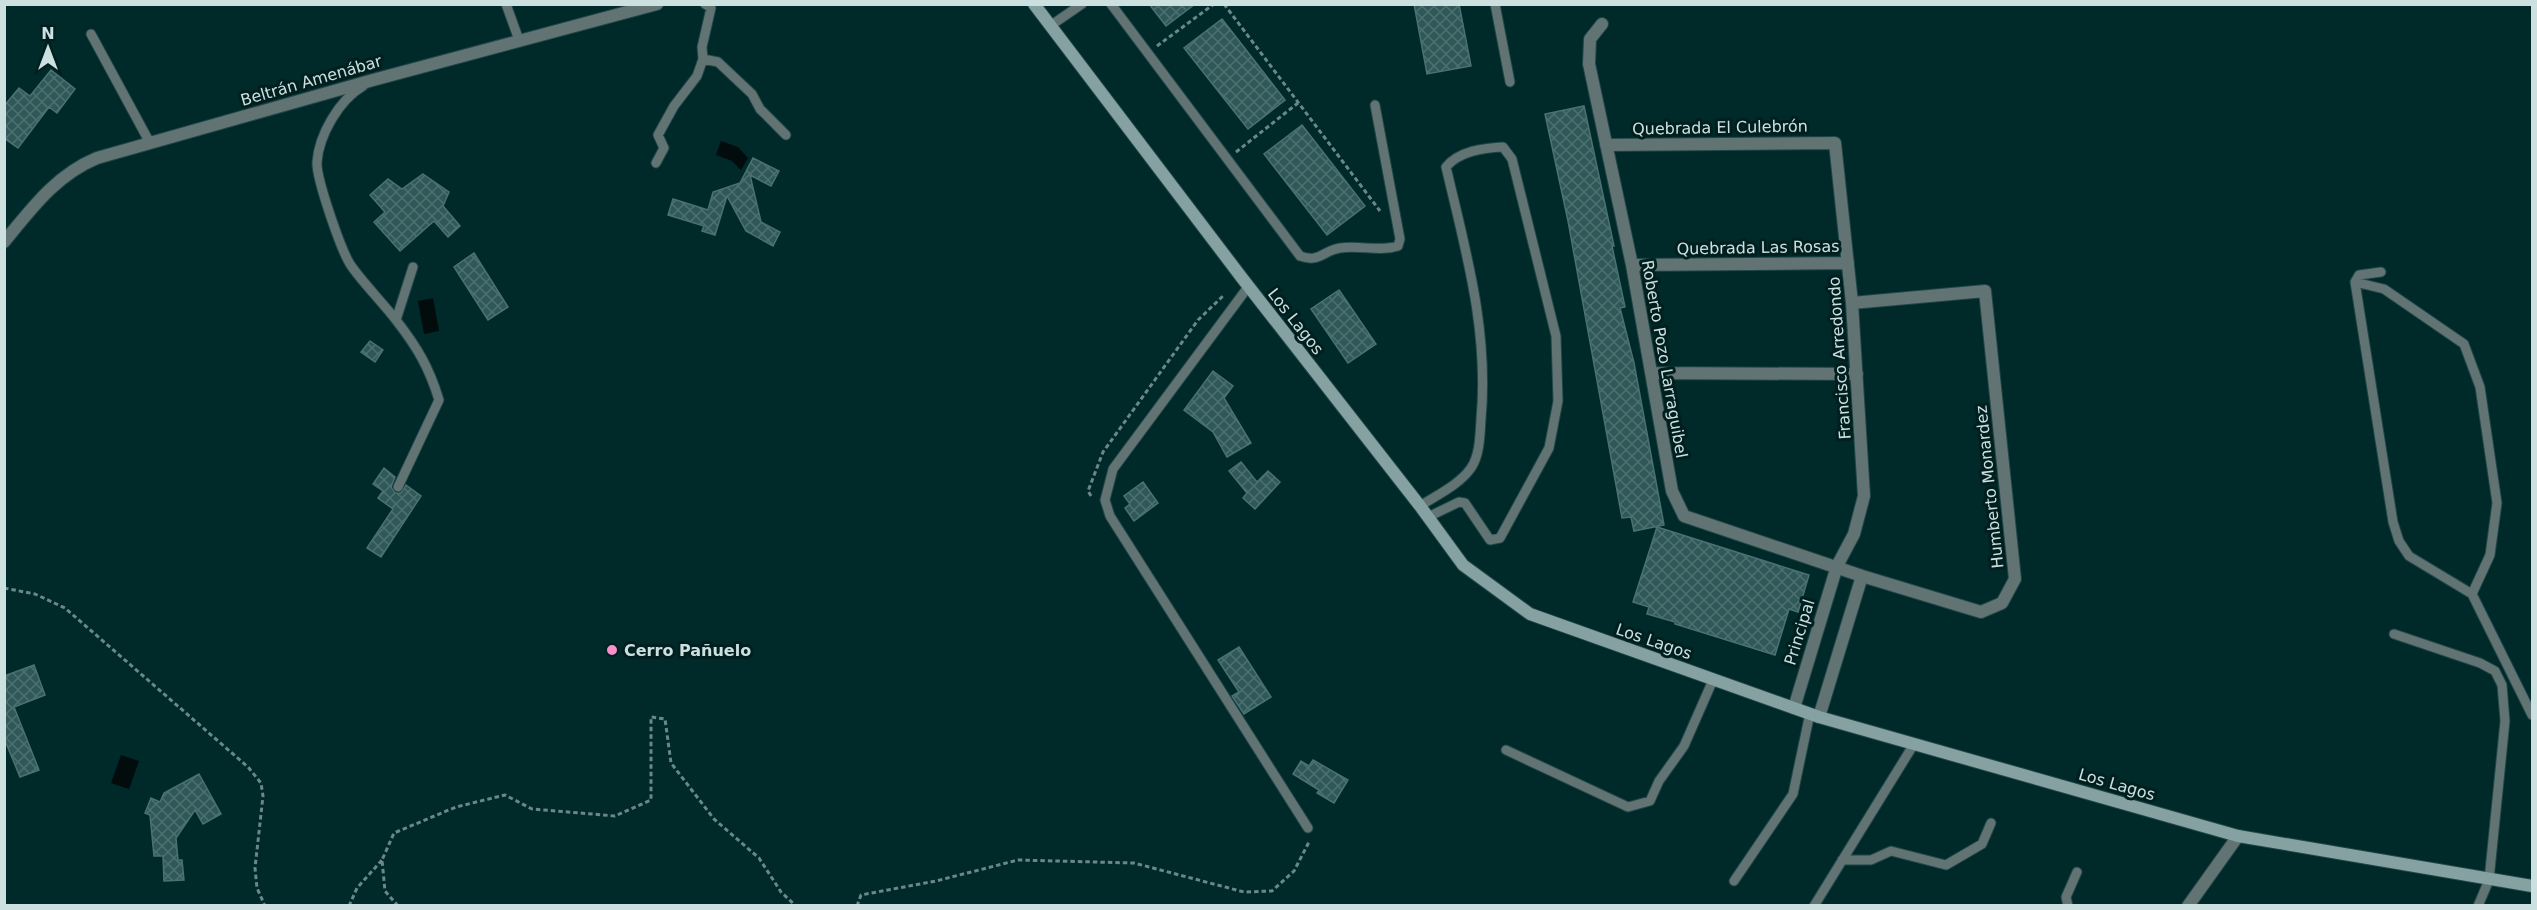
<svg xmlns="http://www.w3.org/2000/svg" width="2537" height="910" font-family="'DejaVu Sans',sans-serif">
<defs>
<pattern id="building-cross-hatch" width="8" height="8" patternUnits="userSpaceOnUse" patternTransform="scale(1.5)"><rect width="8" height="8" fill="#305858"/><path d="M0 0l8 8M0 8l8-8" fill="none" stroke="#4d7070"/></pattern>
</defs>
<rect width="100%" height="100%" fill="#00292a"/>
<path fill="#020c0c" d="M721 141 738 147 748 158 741 170 732 161 716 155Z
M433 298 439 331 424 334 418 301Z
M121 755 139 761 129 789 111 783Z"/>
<path fill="url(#building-cross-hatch)" stroke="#4b7272" stroke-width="1.5" d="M1149 4H1195L1166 26Z
M1414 4H1459L1471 66 1427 74Z
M1222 19 1285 100 1248 129 1184 48Z
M51 70 75 89 57 113 49 107 18 148 4 138V106L19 88 30 96Z
M1584 106 1614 246H1612L1625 307 1620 308 1634 363 1664 525 1634 531 1631 517 1622 518 1568 221 1545 114Z
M1302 125 1365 206 1327 235 1264 154Z
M753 158 779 171 771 186 750 175 761 222 780 232 773 246 746 231 727 196 715 235 702 231 704 226 668 215 673 199 708 210 713 192 740 183Z
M423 174 449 192 443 206 460 226 448 237 434 221 400 251 374 222 385 212 370 195 388 179 402 189Z
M474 253 508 307 488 320 454 267Z
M1339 290 1376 344 1348 363 1311 309Z
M370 341 383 350 375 362 361 352Z
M1213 371 1233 386 1224 398 1251 443 1227 457 1213 432 1184 410Z
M1241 462 1257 482 1268 471 1280 482 1255 509 1243 498 1247 493 1229 471Z
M384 468 395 477 391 487 395 493H401L406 485 421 496 381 557 367 548 393 509 378 498 383 491 373 484Z
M1143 482 1158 503 1134 521 1125 508 1130 504 1124 496Z
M1657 527 1809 575 1798 612 1789 609 1775 655 1675 624V622L1647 614 1649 607 1633 602Z
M1239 647 1271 697 1244 714 1232 696 1239 692 1218 660Z
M34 665 45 695 14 707 39 770 20 777 4 738V676Z
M1313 760 1348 780 1334 803 1317 793 1319 790 1293 774 1301 761 1309 766Z
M199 774 221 814 203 824 195 810 176 838 178 860H182L184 880 164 881 163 856H154L150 815 145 813 151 798 160 802 164 793Z"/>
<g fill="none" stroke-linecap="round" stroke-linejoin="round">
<defs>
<path id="lane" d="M506 4 519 40
M1111 4 1300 256C1320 263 1322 251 1340 248 1360 245 1379 252 1398 246L1400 239 1375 105
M1495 4 1510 82
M1050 26 1082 4
M91 34 150 143
M703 59 718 62 752 94 760 109 786 135
M363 86C339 100 319 135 317 162 316 178 342 254 352 267 365 285 382 302 396 320L413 267
M656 163 664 148 658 135 674 106 697 76 703 59 702 47 711 8 705 4
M2381 272 2359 275 2355 282 2393 522 2399 541 2409 556 2472 594 2532 715
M2355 282 2384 289 2464 344 2480 387 2497 503 2490 555 2472 594
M1248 287 1113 469 1105 500 1110 516 1308 828
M396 320C417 347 429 367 439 400L398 487
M1420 506C1437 495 1459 485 1471 468 1480 455 1480 434 1481 419 1489 331 1466 252 1446 167 1459 151 1483 148 1503 147L1512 159 1556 336 1558 401 1549 448 1500 538 1490 540 1465 503 1459 502 1428 517
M2394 634 2480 663 2495 671 2502 685 2505 721 2489 880 2478 906
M1506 750 1628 807 1650 801 1659 781 1684 746 1713 680
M1842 860H1871L1891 851 1946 865 1982 844 1991 823
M1734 881 1793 794 1810 713
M1814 906 1914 744
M2068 906 2066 897 2077 872"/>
<path id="street" d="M1602 24 1590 39 1589 64 1632 265 1672 491 1684 516 1862 576 1981 612 2002 603 2015 579 1985 291 1852 303
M1606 145 1835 143 1852 303 1864 496 1854 534 1837 566 1794 708
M4 242C32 208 56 175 97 158L373 80 657 4
M1632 265 1848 263
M1651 373 1857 374
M1819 717 1862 576
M2188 906 2238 836"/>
<path id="secondary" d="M1034 4 1242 278 1420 506 1463 565 1530 614 1819 717 2238 836 2532 886"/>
</defs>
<use href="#lane" stroke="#214647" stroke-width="11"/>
<use href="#street" stroke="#214647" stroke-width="14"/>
<use href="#secondary" stroke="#214647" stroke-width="14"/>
<path stroke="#6a8889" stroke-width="3" stroke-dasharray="4.5 3" stroke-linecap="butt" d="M1224 4 1380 211
M1157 46 1214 4
M1236 152 1298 103
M1091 496 1088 491 1103 452 1198 320 1223 296
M4 588 35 594 65 608 248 767 261 783 263 796 255 868 257 888 265 906
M349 906 357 888 382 860
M398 906 385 891 382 860 394 833 456 807 505 795 532 809 615 816 651 800V717L665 719 671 763 714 819 759 858 781 892 796 906
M857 906 861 895 936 881 1018 860 1134 863 1244 892 1272 891 1294 871 1309 842"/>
<use href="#lane" stroke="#627373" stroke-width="9"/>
<use href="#street" stroke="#627373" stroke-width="12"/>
<use href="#secondary" stroke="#86a1a1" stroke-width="12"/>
</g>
<circle fill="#f890cb" stroke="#011f1f" stroke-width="2" cx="612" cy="650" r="6"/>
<g text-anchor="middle" stroke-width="6" stroke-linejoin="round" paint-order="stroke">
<g font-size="16" fill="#cce0e0" stroke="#011f1f">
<text transform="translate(311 80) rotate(-16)" y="6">Beltrán Amenábar</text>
<text transform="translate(1720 127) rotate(-1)" y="6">Quebrada El Culebrón</text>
<text transform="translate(1758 247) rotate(-1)" y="6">Quebrada Las Rosas</text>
<text transform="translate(1296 321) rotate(52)" y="6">Los Lagos</text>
<text transform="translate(1839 358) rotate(-94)" y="6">Francisco Arredondo</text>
<text transform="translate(1665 359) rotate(80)" y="6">Roberto Pozo Larraguibel</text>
<text transform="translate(1989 487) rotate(-96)" y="6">Humberto Monardez</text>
<text transform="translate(1799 632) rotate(-73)" y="6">Principal</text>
<text transform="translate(1654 641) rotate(19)" y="6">Los Lagos</text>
<text transform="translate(2117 784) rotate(16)" y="6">Los Lagos</text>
</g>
<g font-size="16" font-weight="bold" fill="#cce0e0" stroke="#011f1f" text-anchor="start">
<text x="624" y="656">Cerro Pañuelo</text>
</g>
</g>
<rect width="2537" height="910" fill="none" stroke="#cce0e0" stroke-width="12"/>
<g transform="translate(48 48)" stroke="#011f1f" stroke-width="4.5" paint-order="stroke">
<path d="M0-4.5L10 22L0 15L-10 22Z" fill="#cce0e0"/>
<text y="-9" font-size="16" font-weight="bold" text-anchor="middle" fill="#cce0e0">N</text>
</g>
</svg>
